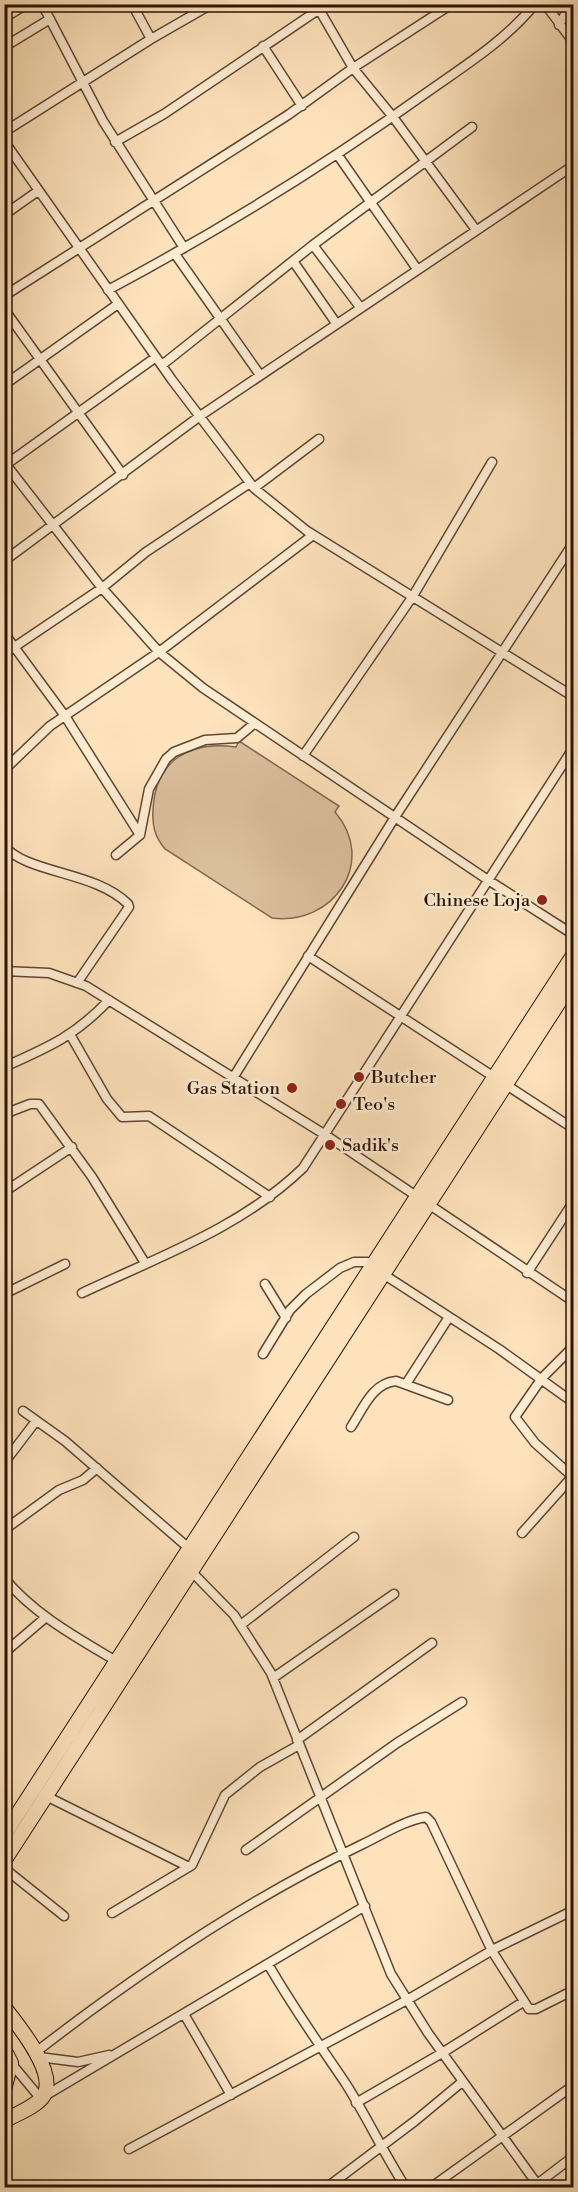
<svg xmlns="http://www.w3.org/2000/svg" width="578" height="2192" font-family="'Libre Bodoni',serif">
<rect width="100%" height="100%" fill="#fee3bc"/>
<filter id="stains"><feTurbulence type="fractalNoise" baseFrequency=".00333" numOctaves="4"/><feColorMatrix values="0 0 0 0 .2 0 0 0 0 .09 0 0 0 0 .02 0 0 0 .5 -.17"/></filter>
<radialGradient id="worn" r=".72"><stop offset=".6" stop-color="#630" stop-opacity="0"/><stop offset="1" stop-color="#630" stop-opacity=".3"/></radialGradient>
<path fill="#dabf9d" stroke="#826852" stroke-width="1.5" d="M239 741 339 806 335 812C378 862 333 926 272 918L165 849C155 837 152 826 153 810 155 761 189 740 236 747Z"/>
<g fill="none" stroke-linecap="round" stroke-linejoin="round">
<defs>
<path id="minor" d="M42 4 103 121 184 248
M132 4 151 39
M316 4 353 68 393 117 476 230
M545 4 574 43
M4 18 27 4
M559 25 571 4
M263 46 302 106
M4 47 50 19
M4 132 151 39 212 4
M4 141 172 380 254 488 307 531 574 697
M115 142 164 114 327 4
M337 154 417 269
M4 215 38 191
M313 245 360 307
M175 254 260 375
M293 261 336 323
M108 290C218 231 324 166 426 93 464 66 505 41 535 4
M4 296 288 115 353 68 452 4
M4 309 123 475
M162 365 313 245 472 127
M4 385 118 304
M4 462 102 588 159 652 203 688 488 880 574 935
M4 466 156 357
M254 488 319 439
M4 561 200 416 574 165
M4 633 65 716 140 835
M4 654 102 588 146 552 250 483
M303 756 413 596 492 462
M4 770 50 726 159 652 313 535
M4 846C28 874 95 871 128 904L129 907 77 983
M116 855 140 835 149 789 166 759 174 752 205 740 237 738 255 723
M308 956 574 1129
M4 971 49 973 86 986 324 1134 574 1302
M71 1036 107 1099 122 1117 149 1116 270 1197
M4 1067C49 1047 75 1036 109 1000
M233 1078 395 817 574 542
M4 1114 30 1104H39L92 1177 145 1263
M4 1192 72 1147
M527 1273 574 1201
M383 1274 499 1349 574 1403
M265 1284 286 1318
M82 1293C158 1257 241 1228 303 1168L574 747
M4 1294 65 1264
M574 1346 542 1378 515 1417 535 1443 574 1478
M263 1354 290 1310 306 1294 340 1268 354 1262H376
M406 1384 449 1317
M23 1411 65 1441 191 1550
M351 1427C363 1409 372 1383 396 1381L448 1400
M4 1463 36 1421
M4 1530 59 1490 83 1480 97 1468
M522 1533 572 1477
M188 1568 234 1615 271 1673 391 1974 428 2033 540 2188
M4 1578C35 1615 76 1637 116 1661
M242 1624 354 1537
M4 1653 45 1618
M273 1678 394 1594
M297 1740 432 1643
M46 1796 189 1867
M246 1850 397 1743 462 1702
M4 1868 64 1916
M112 1913 192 1865 225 1795 260 1767 299 1745
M268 1964C292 2006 319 2044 346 2084 367 2117 384 2154 406 2188
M184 2014 231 2095
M36 2052C138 1973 246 1900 363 1844 382 1835 405 1820 426 1817L431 1822 492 1951 529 2009H536L574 1990
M39 2057 78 2062 109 2055
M11 2063 36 2093 43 2097 365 1906
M356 2103 442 2053 523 2002
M129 2149 407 2000 496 1948 574 1910
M326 2188 415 2121 462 2082
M430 2188 574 2085
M532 2188 574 2156"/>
<path id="primary" d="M4 1835 574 954
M4 1861 574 979
M4 2007C18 2025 57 2072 44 2095 38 2106 16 2114 4 2121
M4 2049 11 2063 4 2090"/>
</defs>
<use href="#minor" stroke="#604634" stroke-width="11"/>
<use href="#primary" stroke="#2b1206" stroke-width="16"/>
<use href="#minor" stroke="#feedd3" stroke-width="8"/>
<use href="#primary" stroke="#fee3bc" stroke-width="14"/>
</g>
<g fill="#8f2418" stroke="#feedd3" stroke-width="2">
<circle cx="542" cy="900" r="6"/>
<circle cx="359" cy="1077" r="6"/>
<circle cx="292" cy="1088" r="6"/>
<circle cx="341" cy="1104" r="6"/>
<circle cx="330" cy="1145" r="6"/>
</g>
<g text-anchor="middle" stroke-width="5" stroke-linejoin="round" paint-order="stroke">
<g font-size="18" fill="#2b1206" stroke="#feedd3" text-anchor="start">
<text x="530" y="906" text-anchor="end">Chinese Loja</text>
<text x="371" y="1083">Butcher</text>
<text x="280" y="1094" text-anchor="end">Gas Station</text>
<text x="353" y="1110">Teo's</text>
<text x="342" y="1151">Sadik's</text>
</g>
</g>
<rect width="578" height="2192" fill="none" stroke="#fee3bc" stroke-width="24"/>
<rect x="6" y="6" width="566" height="2180" fill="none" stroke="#2b1206" stroke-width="3"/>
<rect x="12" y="12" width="554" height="2168" fill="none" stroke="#2b1206" stroke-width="1.5"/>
<rect width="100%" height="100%" filter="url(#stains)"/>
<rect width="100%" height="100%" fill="url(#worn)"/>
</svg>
